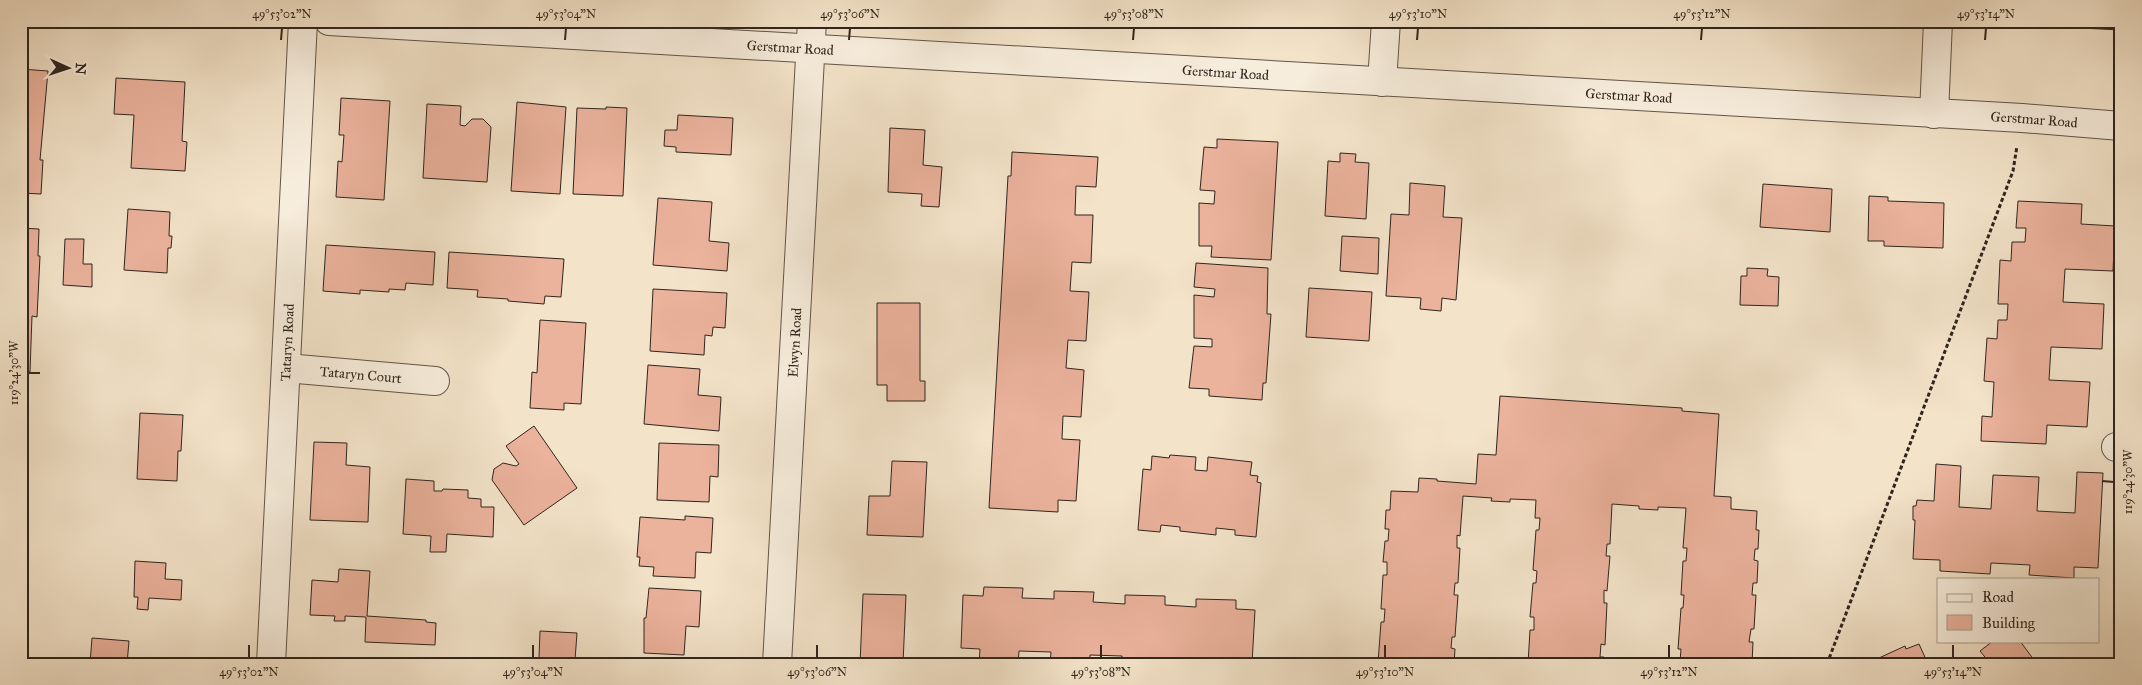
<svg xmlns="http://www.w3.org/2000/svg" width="2142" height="685" font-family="'IM FELL Great Primer',serif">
<rect width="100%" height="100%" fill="#f3e3c9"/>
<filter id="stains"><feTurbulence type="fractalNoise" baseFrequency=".004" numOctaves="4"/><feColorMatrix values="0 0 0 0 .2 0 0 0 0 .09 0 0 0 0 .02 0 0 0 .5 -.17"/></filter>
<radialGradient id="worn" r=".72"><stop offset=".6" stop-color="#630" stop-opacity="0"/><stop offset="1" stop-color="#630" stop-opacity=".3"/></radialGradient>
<path fill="#ebb29c" stroke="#30251d" d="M2019 21H2121V30L2019 25Z
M21 69 48 71 40 160H43L41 194 21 193Z
M116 78 185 82 182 141 187 142 185 171 131 168 134 115 114 114Z
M341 98 390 101 384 200 336 197 338 161 342 162 344 135H339Z
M517 102 566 107 560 194 511 191Z
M427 104 461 106 460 125 465 126 472 119H483L491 127 487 182 423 178Z
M606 107 627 108 623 196 573 194 577 108 606 109Z
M678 115 733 118 731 155 676 152V147L664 146 665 130H677Z
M890 128 925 130 923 165 942 167 939 207 921 206 922 194 888 192Z
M1217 139 1278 142 1271 260 1211 257 1212 246H1199V203L1214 204 1215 191 1200 190 1204 147 1217 148Z
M1012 152 1098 157 1096 187 1076 186 1075 215H1093L1091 263 1072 262 1070 291 1089 292 1086 341 1068 340 1066 368 1084 370 1081 417 1063 416 1062 439 1080 440 1076 501 1058 500V512L989 508 1008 176H1011Z
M1340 153 1356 154 1355 162 1369 163 1366 219 1325 216 1328 161 1340 162Z
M1410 183 1445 186 1443 217 1462 218 1456 300 1442 298 1441 311 1420 309 1421 298 1386 296 1391 214 1409 215Z
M1763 184 1832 189 1830 232 1760 227Z
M1869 196 1888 197V201L1944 203 1943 248 1884 246V241H1868Z
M658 198 712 202 709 241 729 243 727 271 653 265Z
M2018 201 2082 204 2081 224 2115 226 2113 271 2065 269 2063 302 2104 304 2102 349 2051 347 2049 380 2090 382 2087 427 2047 425 2046 444 1981 441 1982 416 1992 417 1994 382 1984 381 1987 338 1997 339 1998 320H2007L2008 304H1998L2000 260 2011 261 2012 242H2025L2026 228H2016Z
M128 209 170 212 169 236H172L171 248H168L167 273 124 270Z
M21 228 39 229 38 256H40L37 317 32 316 30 372 21 371Z
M1342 236 1379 238 1378 274 1340 271Z
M65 239H84L83 264H92V287L63 285Z
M326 245 435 252 433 285 406 283 405 290 389 289V292L360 290V294L323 291Z
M449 252 564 259 561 297 545 296 544 304 508 301V299L477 297 478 290 447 288Z
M1196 263 1268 268 1267 314H1271L1266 383H1263L1262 400 1209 396V389L1189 388 1194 346 1212 347V339L1194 338V295L1214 297 1215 289 1194 287Z
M1747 268 1768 269 1767 276 1779 277 1778 306 1740 305 1741 276H1747Z
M1309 288 1372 292 1369 341 1306 337Z
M653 289 727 293 725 328 713 327 712 336 705 335 704 355 650 351Z
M877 303H920V381H925V401H887V385H877Z
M540 320 586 323 581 404 564 403V410L530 408 532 372 537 373Z
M648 365 700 369 698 395 721 397 719 431 644 424Z
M1500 396 1682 408V411L1719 414 1714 496 1731 497V509L1757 511 1756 530H1759L1758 549H1755L1754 560 1758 561 1757 583H1753L1752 595H1756L1754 629H1751L1749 642H1753L1752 664H1677V662H1680L1681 649H1678L1681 608H1683L1684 595H1681L1683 561H1686L1687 548H1683L1686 508 1658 507V510L1639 509V506L1612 504 1610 544H1607L1606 556H1610L1607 591 1604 590V603H1607L1605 645 1601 644 1600 657H1604L1603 664H1528L1530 630H1534V617H1530L1533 583H1536L1537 571 1533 570 1536 530H1539L1540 518H1535L1536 500 1510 499V502L1491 501 1492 498 1463 496 1460 536 1457 535V548H1460L1458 583H1455L1454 595H1458L1455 637H1452L1451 648 1455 649 1454 664 1378 663 1381 622H1384L1385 609H1381L1383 575H1387V562H1383L1385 541H1388L1389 529H1385L1386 510H1390L1391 491 1418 492 1419 478 1437 479V481L1476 484 1478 454 1496 455Z
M140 413 183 415 181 451H178L177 481 137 479Z
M534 426 577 488 524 525 492 480 494 469 503 463 516 466 519 464 506 446Z
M314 442 347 443 346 465 370 467 368 522 310 520Z
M659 443 719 445 718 477 710 476 709 502 657 500Z
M1170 455 1196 457 1195 470 1207 471 1208 457 1252 462 1250 475 1258 476 1257 482 1261 483 1256 537 1235 535V530L1216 528V535L1180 531V527L1161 525 1160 532 1138 530 1143 469 1151 470 1152 456 1169 458Z
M892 461 927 462 923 537 867 535 869 496H890Z
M1936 464 1961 466 1959 507 1991 509 1993 475 2039 477 2037 511 2075 513 2077 472 2103 473 2098 568 2074 567V578L2029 575 2030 565 1991 563 1990 574 1940 571V560L1913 559 1915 520H1913V506H1916L1917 500 1934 501Z
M2119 469H2121V565L2114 564Z
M406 479 434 481V491H442L443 489 468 490V498L481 499V507H494L493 537 447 534 446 552H430L431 536 403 534Z
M685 516 713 518 711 553 696 552 695 578 653 576 654 567 639 566 640 557H637L640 517 685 520Z
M135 561 166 563 165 579 182 580 181 600 149 598 148 610 137 609 138 597H134Z
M339 569 370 571 367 616 426 620V622L436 623 435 645 365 642 366 617 345 616V621H334L335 616 310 615 312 580 338 582Z
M984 587 1023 588 1022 598 1054 599V591L1094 592 1093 602 1125 604V595L1165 596V605L1196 607V599L1236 600V609L1255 610 1252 664H1193V660L1162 658 1161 664H1122V656L1090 655V664H1050L1051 652 1019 651 1018 664H979L980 649 961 648 963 595 983 596Z
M649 588 701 591 699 627 686 626 684 655 644 653V618H646Z
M863 594 906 595 903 664H860Z
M540 631 577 633 575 660 539 658Z
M92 638 129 641 127 664H90Z
M1993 641H2020L2037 664H1986L1989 662 1980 651Z
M1919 644 1928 664H1866L1905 646 1906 649Z"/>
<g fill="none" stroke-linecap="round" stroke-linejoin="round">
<defs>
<g id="minor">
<path id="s1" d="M329 21 2022 118 2121 126"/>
<path d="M1382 82 1386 21"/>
<path d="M1934 114 1938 21"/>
<path id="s2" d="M286 368 435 381"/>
<path d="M2116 447 2121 448"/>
<path id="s3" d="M271 664 303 21"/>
<path id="s4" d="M777 664 812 21"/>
</g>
</defs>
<use href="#minor" stroke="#615448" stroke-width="30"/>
<path stroke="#30251d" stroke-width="3" stroke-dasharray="4 2.5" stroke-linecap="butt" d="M1827 664 2013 171 2017 146"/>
<use href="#minor" stroke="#f7eddc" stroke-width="28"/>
</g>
<path fill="none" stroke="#30251d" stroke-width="2" d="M281 40 282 28M565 40 566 28M849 40 850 28M1133 40 1134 28M1417 40 1418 28M1701 40 1702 28M1985 40 1986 28M28 373H40M2102 481 2114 482M249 658V645M533 658V645M817 658V645M1101 658V645M1385 658V645M1669 658V645M1953 658V645"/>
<g text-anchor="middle" stroke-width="5" stroke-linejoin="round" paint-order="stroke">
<g font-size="14" fill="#30251d" stroke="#f7eddc">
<text dy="5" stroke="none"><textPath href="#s1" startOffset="462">Gerstmar Road</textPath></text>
<text dy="5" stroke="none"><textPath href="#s1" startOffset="898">Gerstmar Road</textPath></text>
<text dy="5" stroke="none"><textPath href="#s1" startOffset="1302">Gerstmar Road</textPath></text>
<text dy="5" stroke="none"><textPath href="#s1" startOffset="1708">Gerstmar Road</textPath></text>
<text dy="5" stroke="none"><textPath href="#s3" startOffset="322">Tataryn Road</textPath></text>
<text dy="5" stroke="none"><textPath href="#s4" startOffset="322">Elwyn Road</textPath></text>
<text dy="5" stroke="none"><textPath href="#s2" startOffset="75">Tataryn Court</textPath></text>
</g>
</g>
<rect width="2142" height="685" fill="none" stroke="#f3e3c9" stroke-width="55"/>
<rect x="1937" y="578" width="162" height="65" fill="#f7eddc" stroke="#a79d90"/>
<rect x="1947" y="594" width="25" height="8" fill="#f7eddc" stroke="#a79d90"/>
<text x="1982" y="602" font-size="15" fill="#30251d">Road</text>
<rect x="1947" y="615" width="25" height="15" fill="#ebb29c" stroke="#a79d90"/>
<text x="1982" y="628" font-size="15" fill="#30251d">Building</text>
<g transform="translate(68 68) rotate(93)" stroke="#f7eddc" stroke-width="4" paint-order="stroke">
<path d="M0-4L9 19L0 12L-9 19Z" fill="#30251d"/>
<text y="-8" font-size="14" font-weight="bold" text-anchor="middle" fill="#30251d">N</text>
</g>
<rect x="28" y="28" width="2086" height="630" fill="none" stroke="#30251d" stroke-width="2"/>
<g font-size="12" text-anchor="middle" fill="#30251d">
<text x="282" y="18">49°53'02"N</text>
<text x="566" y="18">49°53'04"N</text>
<text x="850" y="18">49°53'06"N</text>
<text x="1134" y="18">49°53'08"N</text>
<text x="1418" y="18">49°53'10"N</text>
<text x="1702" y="18">49°53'12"N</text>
<text x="1986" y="18">49°53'14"N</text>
<text transform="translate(14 373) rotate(-90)" y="4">119°24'30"W</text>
<text transform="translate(2128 482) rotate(-90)" y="4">119°24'30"W</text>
<text x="249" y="676">49°53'02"N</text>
<text x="533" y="676">49°53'04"N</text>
<text x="817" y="676">49°53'06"N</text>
<text x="1101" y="676">49°53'08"N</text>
<text x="1385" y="676">49°53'10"N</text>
<text x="1669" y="676">49°53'12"N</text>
<text x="1953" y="676">49°53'14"N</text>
</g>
<rect width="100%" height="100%" filter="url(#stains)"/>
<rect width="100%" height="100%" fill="url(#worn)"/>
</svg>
